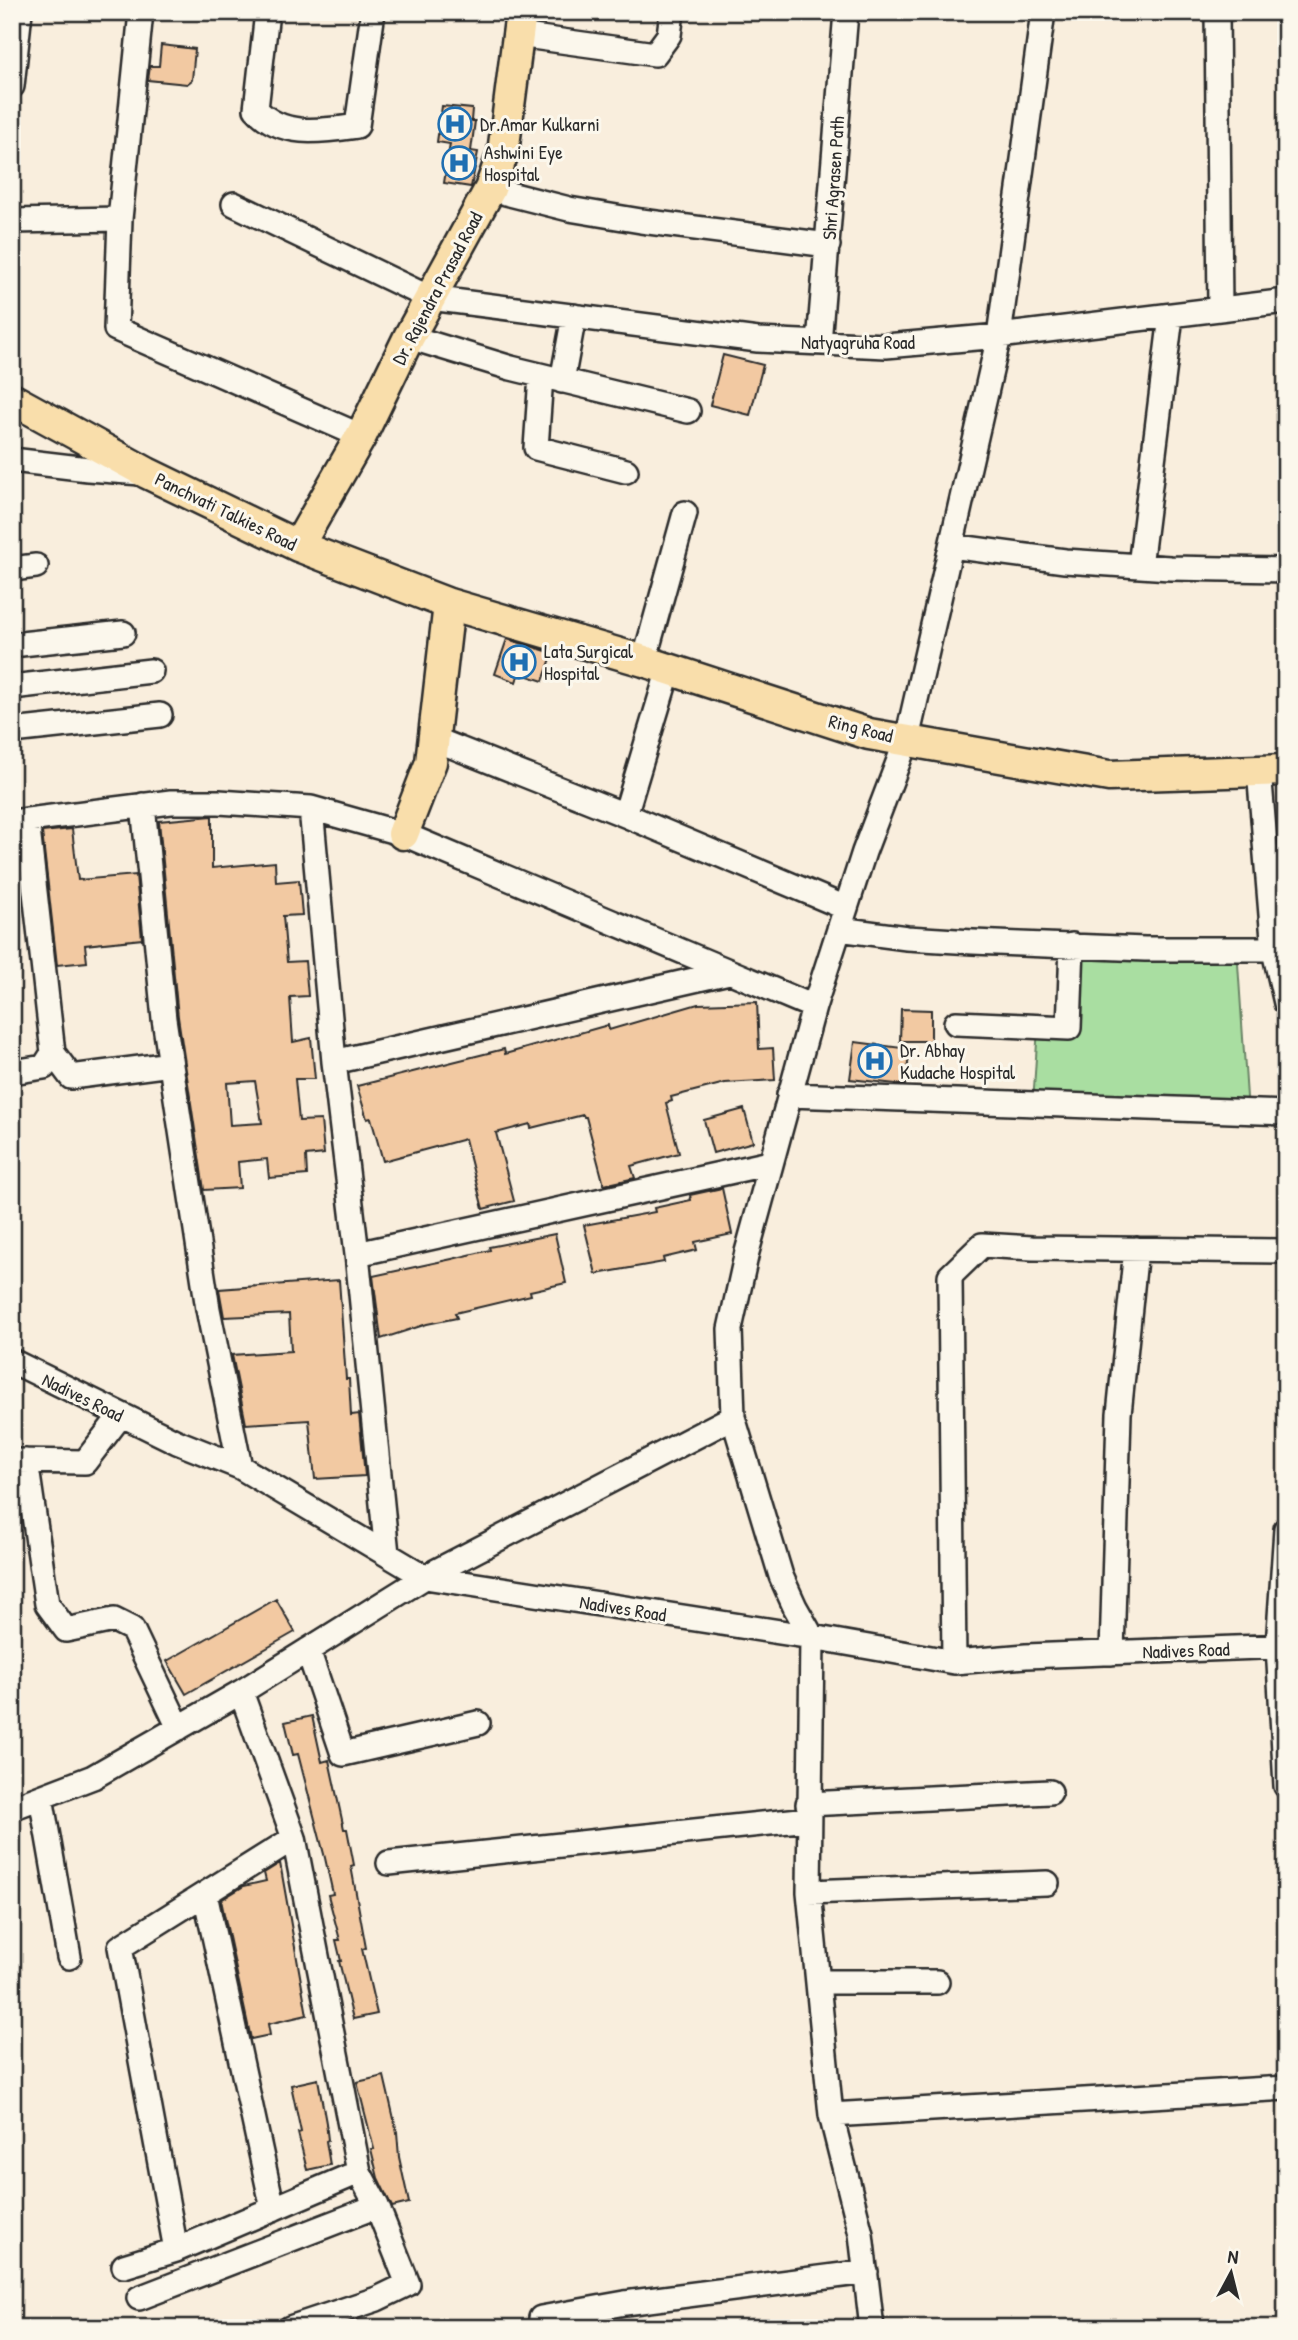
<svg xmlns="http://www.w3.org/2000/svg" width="1298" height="2340" font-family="'Patrick Hand',sans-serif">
<rect width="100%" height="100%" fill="#f9eedd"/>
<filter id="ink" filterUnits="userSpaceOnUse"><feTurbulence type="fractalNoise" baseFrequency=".0143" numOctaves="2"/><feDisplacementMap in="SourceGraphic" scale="14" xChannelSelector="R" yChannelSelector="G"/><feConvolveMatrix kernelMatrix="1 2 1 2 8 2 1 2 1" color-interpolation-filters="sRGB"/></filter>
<g filter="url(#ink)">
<path fill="#a9dea1" stroke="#6a8466" stroke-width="2" d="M1237 949 1248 1112 1033 1104 1038 1027H1069L1071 961Z"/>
<path fill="#f2c9a2" stroke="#2b2b2b" stroke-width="2" fill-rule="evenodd" d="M161 45 195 49 192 80 187 84 148 80 150 66H159Z
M442 106 472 109 471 121H475L471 151 478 152 471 187 444 183 450 144 437 142Z
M723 355 763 365 750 415 710 405Z
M507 639 553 653 543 681 519 673 516 682 495 674Z
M212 816V868L275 862 276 882 299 880 302 915 283 916 287 962 305 961 308 996 290 997 293 1042 311 1038 315 1079H295L299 1121 321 1120 324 1154 306 1156 307 1175 269 1178 267 1159 238 1162 240 1188 204 1190 178 1017 159 821ZM255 1081 262 1123 230 1125 227 1083Z
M72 829 78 880 136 875 142 939 85 945 87 962 57 965 42 832Z
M757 1002 759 1049 773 1048 775 1080 725 1083 671 1097 672 1101 666 1103 679 1153 631 1166 635 1178 604 1185 586 1117H584L583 1115 531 1128 530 1124 496 1133 514 1201 483 1209 465 1139 383 1161 371 1118 367 1119 357 1086 504 1049 505 1054 608 1025 609 1030 698 1004Z
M901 1009 931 1010V1041H900Z
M855 1042 910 1049 905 1085 850 1079Z
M744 1109 753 1142 713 1153 704 1120Z
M722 1188 732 1234 695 1242 697 1250 663 1258 664 1262 596 1274 584 1225 655 1212 654 1208 691 1200 690 1195Z
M555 1234 566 1283 530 1291 531 1295 455 1313 457 1318 427 1324 381 1339 373 1276 452 1259 490 1250 489 1247Z
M339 1280 346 1379H349L351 1415 359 1414 365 1476 315 1479 309 1420 246 1424 232 1355 291 1351 289 1314 224 1317 219 1289Z
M276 1599 295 1632 186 1694 167 1661Z
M312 1716 322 1762 329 1760 344 1829H347L354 1865 351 1866 366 1948 362 1949 377 2014 353 2019 339 1961H341L336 1940H340L328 1895 333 1894 325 1858 298 1754 293 1755 285 1722Z
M280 1863 307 2015 268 2024 270 2035 251 2039 221 1900 244 1886 266 1881 264 1873Z
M384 2076 397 2132 399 2157 409 2203 392 2207 378 2178 371 2149H374L357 2082Z
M318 2079 326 2123 328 2140 326 2141 330 2165 307 2170 298 2133 301 2132 291 2085Z"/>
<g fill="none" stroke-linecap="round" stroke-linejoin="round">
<defs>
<path id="minor" d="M267 12 256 109C282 138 322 131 357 126L373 12
M1043 12 999 336 907 739 864 852 814 1007 747 1252 730 1329 733 1417 781 1576 795 1607 812 1637 809 1892 831 2115 1286 2088
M1217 12 1220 309
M518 35 655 54 669 35 672 12
M12 86 20 12
M490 189 569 209 641 221 828 245
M234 204 430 298 758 340 886 346 999 336 1286 301
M120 219 116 329 361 436
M12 221 120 219 141 12
M409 337 511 368 688 411
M819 343 846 12
M541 376 536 448 626 471
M562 381 574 316
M12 460 88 469 141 473
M951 546 1065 561 1170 568 1286 570
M1140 566 1171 316
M12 569 36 566
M12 645 123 633
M644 661 685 513
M12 687 151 671
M12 731 160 715
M434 739 625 815 846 908
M1259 770 1274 951 1286 1003
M143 805 164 1019 208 1309 240 1467
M311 808 334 1062 357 1254 387 1554
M625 815 669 669
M12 822 171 802H219L311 808 403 834 814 1007
M839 929 907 938 973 942 1145 949H1286
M956 1023 1069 1028 1072 945
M53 1053 71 1077 171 1064
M334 1062 729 972
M12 1072 44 1067 53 1053 27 820
M789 1095 1286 1113
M357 1254 770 1163
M12 1361 177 1442 240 1467 425 1577 812 1637 954 1662 1026 1656 1286 1646
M12 1461 85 1462 121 1415
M26 1461 47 1604 66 1630 114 1620 132 1629 179 1728
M1286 1529 1278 1646 1286 1786
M308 1650 343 1754 478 1723
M1112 1653 1119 1414 1136 1249
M954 1662 950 1276 982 1245 1032 1248 1286 1251
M241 1692 294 1838 359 2172 377 2206 408 2284 377 2299 290 2328
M41 1797 69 1957
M808 1804 1050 1792
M12 1808 93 1777 241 1692 425 1577 733 1417
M294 1838 120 1947 176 2250 359 2172
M389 1863 809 1819
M809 1892 1047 1883
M205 1894 273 2209
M818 1982H937
M831 2115 861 2234 872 2328
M124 2266 176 2250
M139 2298 377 2206
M541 2328V2318L625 2303 866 2272"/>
<path id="major" d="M12 399 147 473 298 546 449 604 644 661 869 734 1109 776 1286 770
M298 546 361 436 409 337 490 189 503 153 521 12
M403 834 431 762 449 604"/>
</defs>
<use href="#minor" stroke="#2b2b2b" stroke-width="28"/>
<use href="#major" stroke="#2b2b2b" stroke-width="35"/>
<use href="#minor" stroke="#fbf7ec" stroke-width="23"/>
<use href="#major" stroke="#f9deab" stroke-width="30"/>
</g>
</g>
<defs>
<symbol id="hospital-ring" viewBox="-11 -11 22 22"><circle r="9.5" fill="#fbf7ec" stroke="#1f6fb2" stroke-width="1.5"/><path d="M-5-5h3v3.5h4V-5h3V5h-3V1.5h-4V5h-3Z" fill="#1f6fb2"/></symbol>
</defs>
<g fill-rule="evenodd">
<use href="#hospital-ring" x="436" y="105" width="38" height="38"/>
<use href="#hospital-ring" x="440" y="144" width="38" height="38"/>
<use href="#hospital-ring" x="500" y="643" width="38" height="38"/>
<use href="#hospital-ring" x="856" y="1042" width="38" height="38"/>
</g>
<g text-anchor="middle" stroke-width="6" stroke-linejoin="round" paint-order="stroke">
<g font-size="19" fill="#2b2b2b" stroke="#fbf7ec" text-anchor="start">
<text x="480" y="131">Dr.Amar Kulkarni</text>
<text x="484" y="159">Ashwini Eye<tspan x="484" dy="22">Hospital</tspan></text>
<text x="544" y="658">Lata Surgical<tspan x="544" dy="22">Hospital</tspan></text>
<text x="900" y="1057">Dr. Abhay<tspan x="900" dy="22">Kudache Hospital</tspan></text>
</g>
<g font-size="19" fill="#2b2b2b" stroke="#fbf7ec">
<text transform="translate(833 178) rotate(-86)" y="7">Shri Agrasen Path</text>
<text transform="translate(437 288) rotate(-62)" y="7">Dr. Rajendra Prasad Road</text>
<text x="858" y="349">Natyagruha Road</text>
<text transform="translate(226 511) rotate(26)" y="7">Panchvati Talkies Road</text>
<text transform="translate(861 728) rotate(14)" y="7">Ring Road</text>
<text transform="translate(83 1397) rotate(26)" y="7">Nadives Road</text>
<text transform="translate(623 1608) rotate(9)" y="7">Nadives Road</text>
<text transform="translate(1186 1650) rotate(-2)" y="7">Nadives Road</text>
</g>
</g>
<rect width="1298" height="2340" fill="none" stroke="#fbf7ec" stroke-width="42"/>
<rect x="21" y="21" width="1256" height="2298" fill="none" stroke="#2b2b2b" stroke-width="2.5" filter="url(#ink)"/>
<g transform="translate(1231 2273) rotate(7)" stroke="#fbf7ec" stroke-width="5" paint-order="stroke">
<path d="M0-5L12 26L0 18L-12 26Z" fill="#2b2b2b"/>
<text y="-10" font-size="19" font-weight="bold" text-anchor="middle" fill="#2b2b2b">N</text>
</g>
</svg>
